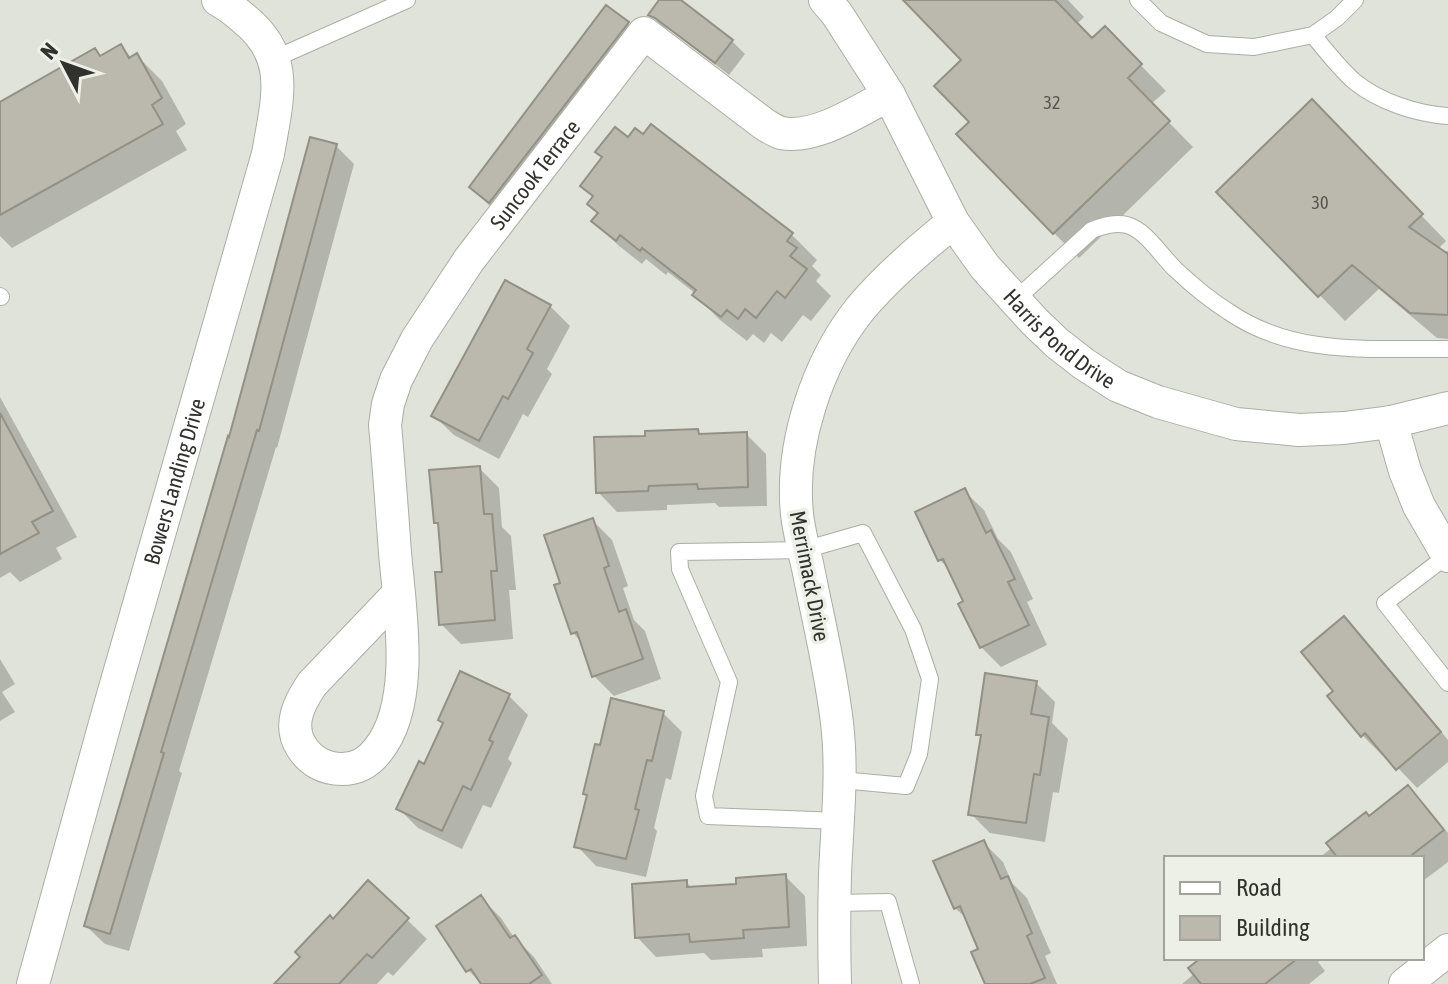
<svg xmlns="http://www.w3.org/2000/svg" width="1448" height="984" font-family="'Asap Condensed',sans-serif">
<rect width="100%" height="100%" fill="#e0e3d9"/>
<path fill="#0003" d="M662 0H678L732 41 745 54 729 75 671 30 663 27 650 14Z
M906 0H1068L1084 17 1077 24 1093 40 1105 29 1166 91 1151 104 1193 147 1079 258 1054 233 972 122 964 60Z
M627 23 647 43 491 207 471 187Z
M121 47 132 58 137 56 162 81 186 124 176 131 187 150 12 248 0 236V101L7 97 9 99 95 50 102 57Z
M1337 128 1446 241 1436 251H1448V339L1437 338 1379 289 1345 321 1219 192Z
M336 146 354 164 277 448 276 447 179 771 182 773 129 951 105 944 86 926Z
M582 186 792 235 817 260 812 266 821 275 816 281 831 296 811 321 803 315 782 342 771 333 764 343 753 334 747 341 720 320 695 295 696 294 668 272 666 275 646 259 642 264 619 246 594 221 599 214 595 198Z
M550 306 570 326 547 369 552 374 528 417 523 414 499 459 454 435 434 416Z
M0 397 77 537 56 548 62 559 20 582 10 572 0 578Z
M698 431 703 436 746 434 766 454 767 506 719 507 715 503 667 505V510L617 512 598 492 647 438Z
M479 468 499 488 502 527 511 536 516 590H509L513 639 461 644 441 624 444 573 440 527 436 522Z
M964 491 984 510 998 539 1011 552 1033 599 1027 602 1047 645 1001 667 981 647 966 602 952 572 940 560 918 513Z
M592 520 612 540 628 586 623 588 634 620 645 631 661 679 614 696 594 676 583 644 573 633 563 584Z
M1344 619 1363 638 1448 740V762L1417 788 1384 753 1382 755 1362 735 1336 691Z
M0 659 15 684 2 692 15 712 0 721Z
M1036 683 1055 702 1052 723 1068 739 1059 793 1053 792 1045 842 990 833 971 814 982 738 978 734Z
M509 696 528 715 508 759 512 763 491 808 483 805 462 849 418 828 399 809 425 766Z
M663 713 682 732 671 780 666 778 654 828 657 831 646 877 596 866 577 846 588 798 585 794 601 747Z
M1408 787 1427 807 1448 833V862L1423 881 1422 858H1319Z
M983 842 1003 862 1012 883 1027 898 1051 953 1045 956 1057 984H987L981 950 968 920 955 908Z
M785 876 805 896 807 946 762 949 763 957 711 960 704 953 656 957 637 937 686 882 692 888 738 886Z
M369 883 427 939 393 976 388 972 377 984H277Z
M481 898 501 918 513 936 534 957 552 984H482L468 970Z
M1204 958H1323L1318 962 1325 971 1309 984H1182L1195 973Z"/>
<path fill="#bbb8ae" stroke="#939086" stroke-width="2" d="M659 0H681L733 40 715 63 655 18 648 15Z
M903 0H1055L1092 38 1105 26 1142 64 1128 78 1170 121 1053 234 956 134 969 122 934 86 961 60Z
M606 5 629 22 489 203 469 187Z
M121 44 129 58 137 53 162 98 152 105 163 124 0 215V102L95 48 100 56Z
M1312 99 1423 214 1409 227 1448 254V315L1410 313 1352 265 1318 297 1216 192Z
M651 124 793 233 787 241 797 248 790 256 807 269 785 298 777 291 756 318 745 309 738 319 727 310 721 317 692 295 696 290 642 248 640 251 620 235 616 241 591 221 598 213 587 204 593 196 580 186 602 157 595 152 615 127 628 137 635 128 643 134Z
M310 137 337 144 259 431 257 430 161 752 164 753 110 934 84 926 228 436 229 437Z
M505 280 551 305 527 349 533 353 508 399 503 396 479 441 431 416Z
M0 413 53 511 32 522 39 533 0 554Z
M698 429 699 434 747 432 748 487 698 489 697 484 649 486 648 491 596 493 594 437 645 436V431Z
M480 466 484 514H492L497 571H491L495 620 439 625 435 572H442L438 523H434L429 470Z
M965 488 986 533 991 530 1015 579 1008 582 1029 625 980 648 958 604 963 601 943 559 938 561 915 512Z
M593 518 609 566 604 568 619 612 626 609 643 659 592 677 577 632 571 634 554 585 560 583 544 535Z
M1344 616 1441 732 1396 770 1365 733 1361 737 1327 696 1333 691 1301 652Z
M460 671 510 694 489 740 493 742 471 790 463 786 442 831 396 809 419 761 424 764 443 723 438 720Z
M985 673 1037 681 1031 714 1049 717 1040 775 1034 774 1026 823 968 815 981 735H976Z
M611 698 664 711 652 761 647 760 635 809 639 810 626 859 574 847 587 795 583 794 595 744 600 745Z
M1408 785 1444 830 1408 858H1338L1326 843 1366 812 1369 816Z
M984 840 1001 879 1008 876 1032 933 1027 936 1045 978 1030 984H985L971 952 978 949 960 906 954 909 933 861Z
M786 874 789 927 743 930 744 938 690 942 689 934 635 938 632 884 687 880V887L736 884V878Z
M368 880 409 918 372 958 367 954 339 984H274L300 957 295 952 330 915 333 919Z
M481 895 510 938 515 935 542 975 529 984H481L471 969 466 972 436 926Z
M1201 958H1298L1265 984H1201L1188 968Z"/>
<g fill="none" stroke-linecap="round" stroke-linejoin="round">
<defs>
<path id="lane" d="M1138 0 1161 23 1207 44 1254 47 1313 35 1337 18 1355 0
M1313 35C1326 51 1339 68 1355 82 1380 102 1417 114 1448 116
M276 58 407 0
M0 296 1 297
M1015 300 1092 230C1103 226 1115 222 1127 225 1146 230 1162 257 1176 270 1192 285 1210 300 1229 312 1295 357 1372 348 1448 349
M1448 555 1385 603 1448 683
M839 821 708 816 704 796 729 682 680 569 679 552 804 550 863 533 913 629 930 679 919 754 906 786 841 780
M835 903 888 902 911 984"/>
<g id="street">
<path id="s1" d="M825 0 837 14 889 95 953 222 985 267 1034 321 1057 343 1084 364 1118 386 1158 402 1236 424 1299 430 1344 428 1391 422 1448 408"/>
<path d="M1391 422 1405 471 1419 506 1448 556"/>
<path id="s2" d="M399 593 312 684C299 703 288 725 301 746 310 761 324 769 342 769 357 769 369 762 378 750 416 703 400 610 395 553 392 511 389 468 385 425L388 404 396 380 417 339 469 260 644 33 764 124C769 127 775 131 781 133 816 140 859 110 889 95"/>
<path id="s3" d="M33 984 109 709 268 154C277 100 292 56 243 18 235 11 227 5 218 0"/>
<path d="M835 984C834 948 834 911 835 875 837 823 843 774 837 723 831 671 818 619 808 568 804 550 799 532 797 514 790 445 817 363 860 309 888 276 920 249 953 222"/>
<path d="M1405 984 1448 950"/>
</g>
</defs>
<use href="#lane" stroke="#abaea4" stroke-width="18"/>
<use href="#street" stroke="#abaea4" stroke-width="34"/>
<use href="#lane" stroke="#fff" stroke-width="16"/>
<use href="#street" stroke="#fff" stroke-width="32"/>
</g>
<g text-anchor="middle" stroke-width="7" stroke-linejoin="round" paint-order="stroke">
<g font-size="18" fill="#54544e">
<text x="1052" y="109">32</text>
<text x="1320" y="209">30</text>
</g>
<g font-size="22" fill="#31322e" stroke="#edf0e6">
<text dy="8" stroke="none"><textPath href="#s2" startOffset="910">Suncook Terrace</textPath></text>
<text dy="8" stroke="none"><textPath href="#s1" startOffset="416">Harris Pond Drive</textPath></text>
<text dy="8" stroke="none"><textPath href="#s3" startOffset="522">Bowers Landing Drive</textPath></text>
<text transform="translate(810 576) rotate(79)" y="8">Merrimack Drive</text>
</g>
</g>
<rect x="1164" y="856" width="260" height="104" fill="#edf0e6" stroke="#a2a49c" stroke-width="2"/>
<rect x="1180" y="882" width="40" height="12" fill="#ffffff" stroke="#a2a49c" stroke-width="2"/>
<text x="1236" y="896" font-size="24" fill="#31322e">Road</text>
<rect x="1180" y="916" width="40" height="24" fill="#bbb8ae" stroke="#a2a49c" stroke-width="2"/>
<text x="1236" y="936" font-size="24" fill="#31322e">Building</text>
<g transform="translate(64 64) rotate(311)" stroke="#edf0e6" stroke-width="6" paint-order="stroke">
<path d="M0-6L14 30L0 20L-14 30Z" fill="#31322e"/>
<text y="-12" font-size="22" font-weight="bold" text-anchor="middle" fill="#31322e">N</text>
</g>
</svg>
